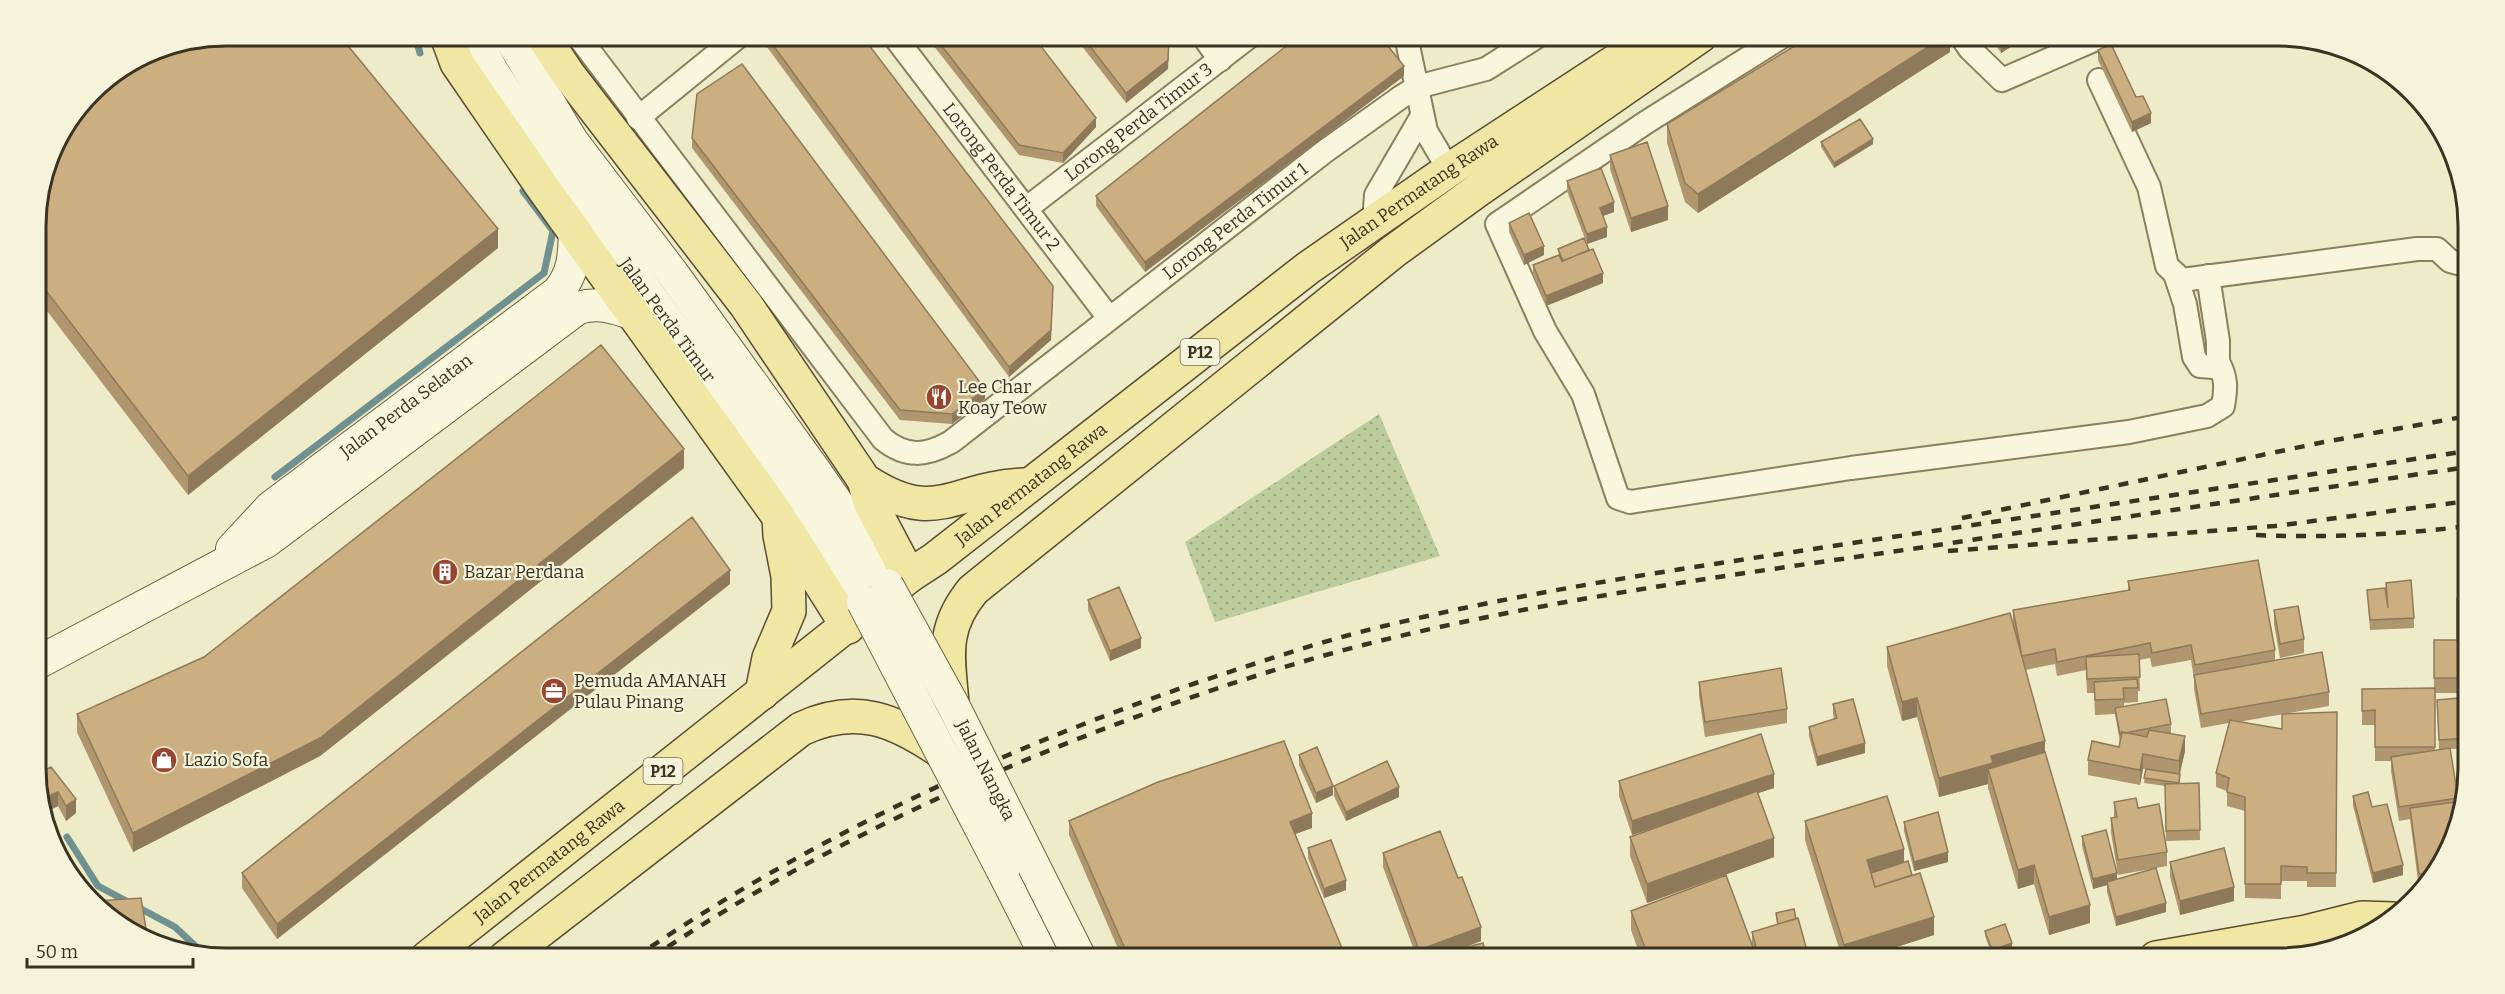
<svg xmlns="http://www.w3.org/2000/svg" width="2505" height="994" font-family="Bitter,serif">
<defs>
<pattern id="grass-dots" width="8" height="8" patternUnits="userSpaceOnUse" patternTransform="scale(1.5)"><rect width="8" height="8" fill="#bdcc9d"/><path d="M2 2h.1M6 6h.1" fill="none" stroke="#9ba680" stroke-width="1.8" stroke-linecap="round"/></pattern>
</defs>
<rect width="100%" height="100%" fill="#eeebc9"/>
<path fill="url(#grass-dots)" d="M1379 414 1440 556 1215 622 1185 542Z"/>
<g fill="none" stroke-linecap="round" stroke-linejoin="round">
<path stroke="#709190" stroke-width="7" d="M415 36 420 53
M275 477 544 273 553 231 523 191
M67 837 98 886 175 927 204 954"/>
<defs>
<g id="street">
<path id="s1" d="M578 36 883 439C906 458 926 456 951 442L1324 152 1401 97 1417 87 1486 69 1538 36"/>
<path id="s2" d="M894 36 1109 318"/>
<path d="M1203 36 1220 60"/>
<path d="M1406 36 1426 131 1449 170"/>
<path d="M1783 36 1645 123 1497 224 1545 331 1583 394 1618 498 1630 502 1851 468 2129 432 2207 416 2223 406C2226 389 2227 378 2218 362"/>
<path d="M1961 36 1970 49 2002 80 2103 36"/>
<path d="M2099 80 2149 187 2167 266 2182 280 2417 249H2437L2450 261 2468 266"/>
<path d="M638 118 739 36"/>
<path id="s3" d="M1027 208 1250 36"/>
<path d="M1374 222 1376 195 1422 116"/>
<path d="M2175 274 2185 304 2194 357 2200 366 2213 367 2218 362V341L2208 276"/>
</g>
<g id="secondary">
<path id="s4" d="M474 36 492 71 547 156 830 542 863 602"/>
<path d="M509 36 572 141 673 274 815 471 855 529 887 585"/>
<path id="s5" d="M232 549 271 507 558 292C574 273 574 256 575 232"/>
<path d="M39 662 267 541 578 308C599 302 614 307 634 314"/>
<path d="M1003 871 1047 958"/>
</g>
<g id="primary">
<path d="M447 36 457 63 543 188 779 517 780 535 788 576 789 611 769 658 762 693"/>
<path d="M543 36 568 74 746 305 864 480C936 528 952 488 1023 485"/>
<path d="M864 480 870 502 909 576"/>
<path d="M785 527 848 627"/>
<path d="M952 703C948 656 941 629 973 590L1394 251 1478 190 1700 36"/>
<path id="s6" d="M427 958 909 576 935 559 1308 268 1449 170 1654 36"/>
<path d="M505 958 801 729C856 703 895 720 942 752"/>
<path d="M2156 958 2306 932 2362 918 2393 919"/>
</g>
</defs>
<use href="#street" stroke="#8a7f5e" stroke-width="26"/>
<use href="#secondary" stroke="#6c6041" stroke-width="34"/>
<use href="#primary" stroke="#594c32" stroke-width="36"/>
<use href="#street" stroke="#f8f6dd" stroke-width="22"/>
<use href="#secondary" stroke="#f8f6dd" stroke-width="32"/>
<use href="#primary" stroke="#efe7a3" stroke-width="33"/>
<path stroke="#3b3321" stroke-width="4.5" stroke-dasharray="10 10" stroke-linecap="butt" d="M1962 518 2324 442 2468 416
M2256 535C2327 538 2397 535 2468 526
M1948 551 2275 526 2468 501
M634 958C808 840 997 751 1196 683 1254 664 1312 644 1372 629 1534 589 1701 566 1866 541 2067 511 2267 481 2468 451
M651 958C789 865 938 793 1093 733 1185 698 1279 666 1375 642 1550 599 1732 575 1911 549 2096 521 2282 494 2468 467"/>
<defs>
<g id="secondary-bridge">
<path id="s7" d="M887 585 952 703 1080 958"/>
<path d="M863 602 1003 871"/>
</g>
</defs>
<use href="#secondary-bridge" stroke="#6c6041" stroke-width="34" stroke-linecap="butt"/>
<use href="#secondary-bridge" stroke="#f8f6dd" stroke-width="32"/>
</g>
<path fill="#af966e" d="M926 36H1033L1096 127 1063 163 1019 155Z
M1074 36H1169L1168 69 1126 103Z
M1950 36V52L1698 213 1685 202 1667 143V124Z
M1990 36H2028L2001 53Z
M767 37 1053 295 1051 340 1009 377 767 47Z
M2098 50 2136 97 2151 123 2132 132 2098 60Z
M1404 76 1145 272 1096 206V196Z
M692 138 985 399 952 424 900 420 692 148Z
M1821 142 1873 144 1834 168 1821 147Z
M1610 155 1668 220 1631 232 1610 169Z
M1567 181 1614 212 1603 216 1607 237 1587 244 1567 191Z
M36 214 498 248 188 495 37 298Z
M1509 223 1544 255 1524 265 1509 232Z
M1558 249 1603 283 1546 306 1533 275V265L1559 255Z
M684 468 320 756 133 852 77 732V714Z
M2128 581 2275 650V660L2329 692V706L2238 722 2282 729 2337 712 2336 887H2307V881H2281V899L2245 898V811L2227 806V791L2216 787V773L2229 723 2201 728 2194 689V679L2191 660 2152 667 2150 658 2139 660 2140 691H2138V702L2124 703V707L2171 724V734L2185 751 2180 774V783H2199L2200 840 2166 841 2165 786 2144 783 2146 769H2143L2140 785 2088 775V760L2119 747 2120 742 2115 714 2095 715 2094 693H2087L2086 670 2057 676 2055 664 2025 670 2045 752 2090 923 2049 935 2034 884 2018 889 1988 788V784L1939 797 1917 717 1902 721 1887 666V647L2013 624V610L2128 590Z
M2386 583 2414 618V628L2370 630 2367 590 2386 596Z
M730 584 277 939 242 888V873Z
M2468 598 2469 693H2435V750H2439L2437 700 2469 697V748L2450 749 2458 798 2459 829 2430 883 2425 888 2419 889 2410 819 2399 821 2391 771V761H2375V725H2362V689L2434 688V640H2457Z
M1088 600 1141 648 1110 661 1088 610Z
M2274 610 2304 639V653L2280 658 2274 624Z
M1699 682 1787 709V723L1705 737 1699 696Z
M1833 704 1865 753 1817 766 1809 736V727L1834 719 1833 714Z
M1299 755 1333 795 1316 803 1299 765Z
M2465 758 2469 767 2466 783 2465 773Z
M51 767 76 813 66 821 58 806 44 813 40 804Z
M1619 781 1774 788 1758 793 1774 857 1647 903 1630 856V837L1669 823 1632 835 1619 796Z
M1334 786 1399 797 1346 821 1334 796Z
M2353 796 2372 807 2403 875 2373 883 2353 806Z
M2114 802 2138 808 2167 852V866L2118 875 2111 833V818H2114Z
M1069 821 1312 828 1295 834 1346 958H1122L1069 835Z
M1805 821 1904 862 1934 935 1862 958H1842L1805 840Z
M1904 822 1948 862 1914 871 1904 831Z
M2082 836 2117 879 2166 912 2116 926 2107 892V885L2093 889 2082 846Z
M1308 848 1346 890 1324 898 1308 858Z
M1383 853 1481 941 1465 947 1487 958H1417L1383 867Z
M2170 862 2234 901 2180 915 2170 877Z
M1631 911 1752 945V932L1777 924 1776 913 1796 919 1809 958H1641L1631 930Z
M1985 931 2012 948 1992 955 1985 936Z"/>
<path fill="#8e7a5a" d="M1169 36 1168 69 1126 103V93Z
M1945 36H1950V52L1698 213V194Z
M2005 36H2028L2001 53V38Z
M1404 66V76L1145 272V262Z
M2151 113V123L2132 132V122Z
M1096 118V127L1063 163V153Z
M1873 139V144L1834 168V163Z
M1614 202V212L1600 217V208Z
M1668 206V220L1631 232V218Z
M1607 227V237L1587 244V234Z
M498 229V248L188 495V476Z
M1544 246V255L1524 265V255Z
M1603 273V283L1546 306V296Z
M1053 286 1051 340 1009 377V367Z
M985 389V399L952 424V414Z
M684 449V468L320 756 133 852V833Z
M730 570V584L277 939V924Z
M1141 638V648L1110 661V651Z
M1917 698V717L1902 721V702Z
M2185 736V751L2179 776V761Z
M2045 741V760L1988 769V784L1939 797V778L1991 756Z
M1865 743V753L1817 766V757Z
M2143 754V769L2140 785V770Z
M1774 774V788L1632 835V821Z
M1333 786V795L1316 803V793Z
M1399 787V797L1346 821V812Z
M58 792V806L44 813 40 804V800Z
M76 799V813L66 821V806Z
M1312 813V828L1290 836V822Z
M1774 838V857L1647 903V884Z
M1904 849V868L1872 878 1867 860Z
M1948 852V862L1914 871V862Z
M2034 865V884L2018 889V870Z
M2403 865V875L2373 883V873Z
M2117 873V882H2107V885L2093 889V879Z
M1346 880V890L1324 898V889Z
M2234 887V901L2180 915V901Z
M2166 903V912L2116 926V917Z
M2090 905V923L2049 935V917Z
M1934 917V935L1862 958H1844V945Z
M1481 927V941L1437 958H1419V950Z
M2012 943V948L1992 955V950Z"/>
<path fill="#cbaf80" stroke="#8e7a5a" stroke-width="1.5" d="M227 36H340L498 229 188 476 37 279 36 214 56 143 101 84 154 50Z
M769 36H862L1053 286 1051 330 1009 367 767 37Z
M934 36H1033L1096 118 1063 153 1019 145Z
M1082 36H1169L1168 60 1126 93Z
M1299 36H1380L1404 66 1145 262 1096 196Z
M1811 36H1945L1698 194 1685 183 1667 124Z
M2111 44 2136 97 2143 96 2151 113 2132 122 2098 50Z
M742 64 985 389 952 414 900 410 692 138 697 94Z
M1860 119 1873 139 1834 163 1821 142Z
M1647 142 1668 206 1631 218 1610 155Z
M1601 168 1614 202 1600 208 1607 227 1587 234 1567 181Z
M1529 213 1544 246 1524 255 1509 223Z
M1584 238 1589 250 1563 261 1558 249Z
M1593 249 1603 273 1546 296 1533 265 1559 255 1562 261Z
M601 345 684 449 320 738 133 833 77 714 204 657Z
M692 517 730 570 277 924 242 873Z
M2258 560 2275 650 2195 665 2191 645 2152 653 2150 643 2057 662 2055 649 2022 656 2013 610 2130 590 2128 581Z
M2411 580 2414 618 2370 620 2367 590 2385 588 2388 608 2386 583Z
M1119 587 1141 638 1110 651 1088 600Z
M2457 598H2468L2469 678H2434V640H2457Z
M2298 606 2304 639 2280 644 2274 610Z
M2010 613 2045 741 1991 756 1993 763 1939 778 1917 698 1902 702 1887 647Z
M2322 652 2329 692 2201 714 2194 675Z
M2139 654 2140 677 2087 679 2086 657Z
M1781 668 1787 709 1705 722 1699 682Z
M2137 679 2138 688H2123L2124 699 2095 700 2094 682Z
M2435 688V747H2375V710L2362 711V689Z
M2469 697V738L2439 740 2437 700Z
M1853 699 1865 743 1817 757 1809 727 1837 718 1833 704Z
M2166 699 2171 724 2125 733 2122 732 2120 734 2115 708Z
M2337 712 2336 873H2307V867L2281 866V884H2245V797L2227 792 2229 778 2216 773 2230 720 2282 729V714Z
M2149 730 2185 736 2179 761 2143 754 2140 770 2088 760 2092 741 2119 747 2122 732 2147 737Z
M1761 734 1774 774 1632 821 1619 781Z
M1284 741 1312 813 1290 822 1346 958H1129L1069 821 1158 782Z
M1317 747 1333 786 1316 793 1299 755Z
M2450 748 2458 798 2399 807 2391 757Z
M2045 752 2090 905 2049 917 2034 865 2018 870 1988 769Z
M2465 758H2469V767L2467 777Z
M1387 761 1399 787 1346 812 1334 786Z
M51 767 76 799 66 806 58 792 40 800 39 773Z
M2146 769 2180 774 2179 783 2144 778Z
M2199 783 2200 830 2166 831 2165 784Z
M1757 791 1774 838 1647 884 1630 837Z
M2368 792 2372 807 2387 804 2403 865 2373 873 2353 796Z
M1887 796 1904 849 1867 860 1875 887 1920 873 1934 917 1844 945 1805 821Z
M2136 798 2138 808 2159 804 2167 852 2118 860 2111 818 2117 817 2114 802Z
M2463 801 2459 829 2436 872 2419 874 2410 808Z
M1938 812 1948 852 1914 862 1904 822Z
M2106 830 2117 873 2093 879 2082 836Z
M1440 831 1458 878 1462 877 1481 927 1419 950 1383 853Z
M1331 840 1346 880 1324 889 1308 848Z
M2224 848 2234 887 2180 901 2170 862Z
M1908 861 1912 875 1875 887 1871 873Z
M2156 868 2166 903 2116 917 2107 882Z
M1726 875 1757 958H1649L1631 911Z
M141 898 147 935 95 901Z
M1794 909 1796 919 1778 924 1776 913Z
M1798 918 1809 958H1759L1752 932Z
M2005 924 2012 943 1992 950 1985 931Z
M1483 943 1487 958H1425Z
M208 947 218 956 199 953Z"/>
<defs>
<symbol id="restaurant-disc" viewBox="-11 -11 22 22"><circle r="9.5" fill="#98442f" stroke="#f5f3d9"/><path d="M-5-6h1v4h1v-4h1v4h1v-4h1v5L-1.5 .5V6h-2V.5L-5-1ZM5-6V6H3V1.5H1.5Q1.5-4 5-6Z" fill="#fff"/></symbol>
<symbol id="building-disc" viewBox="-11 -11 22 22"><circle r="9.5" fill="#98442f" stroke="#f5f3d9"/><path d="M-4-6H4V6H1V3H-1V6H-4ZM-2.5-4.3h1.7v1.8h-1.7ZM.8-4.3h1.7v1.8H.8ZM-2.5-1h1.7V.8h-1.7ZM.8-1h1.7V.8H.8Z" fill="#fff"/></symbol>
<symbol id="office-disc" viewBox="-11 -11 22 22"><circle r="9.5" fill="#98442f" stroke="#f5f3d9"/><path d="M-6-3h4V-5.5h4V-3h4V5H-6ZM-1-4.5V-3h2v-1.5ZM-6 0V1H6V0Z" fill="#fff"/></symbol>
<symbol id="shop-disc" viewBox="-11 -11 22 22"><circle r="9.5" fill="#98442f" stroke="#f5f3d9"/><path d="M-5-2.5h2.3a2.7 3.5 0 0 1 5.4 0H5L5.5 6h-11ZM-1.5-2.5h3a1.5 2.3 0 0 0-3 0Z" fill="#fff"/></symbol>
</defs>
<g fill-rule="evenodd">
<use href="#restaurant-disc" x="924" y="382" width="30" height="30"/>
<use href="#building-disc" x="430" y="557" width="30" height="30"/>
<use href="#office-disc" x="539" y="676" width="30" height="30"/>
<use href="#shop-disc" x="149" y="745" width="30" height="30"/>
</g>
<g text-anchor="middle" stroke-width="4.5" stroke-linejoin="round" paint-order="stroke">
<g fill="#f5f3d9" stroke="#736d58" stroke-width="1.5">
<rect x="1180.5" y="339" width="39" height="26" rx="4.5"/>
<rect x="643.5" y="758" width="39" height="26" rx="4.5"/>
</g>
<g font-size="16" font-weight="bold" fill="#3b3321">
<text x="1200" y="358">P12</text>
<text x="663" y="777">P12</text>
</g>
<g font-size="18" fill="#3b3321" stroke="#f5f3d9">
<text dy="6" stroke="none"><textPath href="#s3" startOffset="141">Lorong Perda Timur 3</textPath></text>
<text dy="6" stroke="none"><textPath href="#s2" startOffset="177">Lorong Perda Timur 2</textPath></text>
<text dy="6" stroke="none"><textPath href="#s6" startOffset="1254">Jalan Permatang Rawa</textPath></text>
<text dy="6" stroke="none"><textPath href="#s1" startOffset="939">Lorong Perda Timur 1</textPath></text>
<text dy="6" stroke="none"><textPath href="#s4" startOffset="344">Jalan Perda Timur</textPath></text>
<text dy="6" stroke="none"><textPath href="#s5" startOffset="226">Jalan Perda Selatan</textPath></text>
<text dy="6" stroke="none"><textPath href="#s6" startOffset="768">Jalan Permatang Rawa</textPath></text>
<text dy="6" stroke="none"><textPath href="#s7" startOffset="210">Jalan Nangka</textPath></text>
<text dy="6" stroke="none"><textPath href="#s6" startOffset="156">Jalan Permatang Rawa</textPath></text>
</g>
<g font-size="18" fill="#3b3321" stroke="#f5f3d9" text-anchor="start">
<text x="958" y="393">Lee Char<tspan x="958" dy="21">Koay Teow</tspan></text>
<text x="464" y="578">Bazar Perdana</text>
<text x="574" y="687">Pemuda AMANAH<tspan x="574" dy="21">Pulau Pinang</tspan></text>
<text x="184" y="766">Lazio Sofa</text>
</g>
</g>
<path d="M0 0H2505V994H0ZM226 46H2278A180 180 0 0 1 2458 226V768A180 180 0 0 1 2278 948H226A180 180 0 0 1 46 768V226A180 180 0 0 1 226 46Z" fill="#f5f3d9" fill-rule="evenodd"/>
<path fill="none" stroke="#3b3321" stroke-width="3" d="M226 46H2278A180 180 0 0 1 2458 226V768A180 180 0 0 1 2278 948H226A180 180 0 0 1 46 768V226A180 180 0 0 1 226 46Z"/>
<path d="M27 958v9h166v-9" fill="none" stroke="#3b3321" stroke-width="3"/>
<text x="36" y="958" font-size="18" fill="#3b3321" stroke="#f5f3d9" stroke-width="4.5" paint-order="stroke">50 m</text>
</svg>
